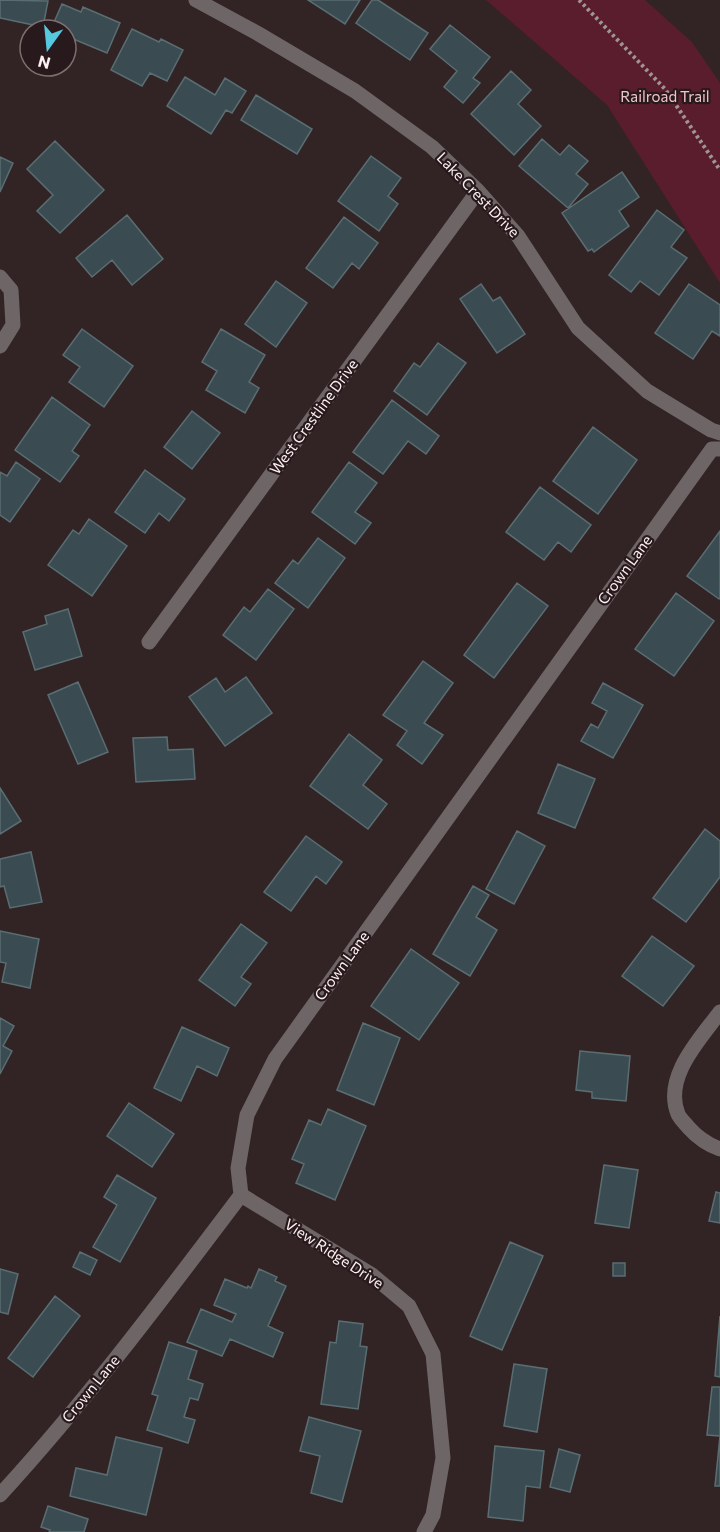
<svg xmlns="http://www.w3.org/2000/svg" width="720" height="1532" font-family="Commissioner,sans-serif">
<rect width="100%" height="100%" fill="#322325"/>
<path fill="#591d2d" d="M486 0H645L692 42 720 83V283L607 105Z"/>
<path fill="#3a4c51" stroke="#5a6e72" stroke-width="1.5" d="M0 0 48 1 43 27 0 18Z
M308 0H360L345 24Z
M372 0H378L428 33 410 60 356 23Z
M62 4 81 12 83 7 120 23 107 53 66 36V30L51 29Z
M450 25 490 57 473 78 480 83 463 103 444 87 457 71 430 49Z
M132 29 159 42 161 39 183 50 167 81 150 73 142 86 111 70Z
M511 71 531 90 518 104 541 126 514 155 471 114Z
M185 77 215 95 225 78 246 91 232 113 226 110 211 134 167 106Z
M256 95 312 129 297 154 241 120Z
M542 139 560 155 569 145 588 161 576 174 588 184 568 208 519 166Z
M55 141 104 190 60 233 37 211 53 195 27 169Z
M371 156 401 178 388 196 398 204 379 231 338 201Z
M0 157 13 163 0 192Z
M622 172 639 197 619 211 629 226 594 252 592 249 588 251 562 213Z
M657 210 684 230 671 247 687 258 659 295 640 281 631 292 609 275Z
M127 215 163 259 132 285 112 260 92 277 76 258Z
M344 217 378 243 359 269 352 263 333 288 306 268Z
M276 281 307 303 276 347 245 324Z
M481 284 493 301 500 297 525 334 497 353 460 299Z
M689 284 720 305V336L712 331 693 359 655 333Z
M82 329 133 366 104 407 69 382 80 367 63 355Z
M221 329 265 355 249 382 259 388 245 413 206 390 217 371 202 362Z
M438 343 466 363 427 415 394 391 414 363 420 367Z
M52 397 90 425 72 451 79 456 60 482 15 450Z
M392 400 439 436 426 454 408 441 383 474 353 452Z
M192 411 220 433 192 469 164 447Z
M593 427 637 460 598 514 553 481Z
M16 462 40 479 10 522 0 515V472L7 476Z
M349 462 377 483 355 512 371 523 355 544 312 512Z
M145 470 185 499 169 521 159 513 145 533 115 512Z
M540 487 591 525 571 552 558 542 544 560 506 532Z
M89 519 127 546 92 596 48 565 73 530 79 534Z
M720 531V597L719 599 687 576Z
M318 538 345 558 308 608 275 583 293 560 298 564Z
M517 583 548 606 494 678 464 655Z
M268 589 294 609 256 660 223 635 244 607 250 612Z
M676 593 714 621 674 676 635 649Z
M68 609 82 656 35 670 23 632 47 624 45 616Z
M423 661 453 683 424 723 443 735 422 764 397 745 407 731 383 715Z
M246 677 272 713 225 746 189 697 216 678 225 692Z
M78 682 108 752 78 764 48 695Z
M603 683 643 705 613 758 581 741 591 724 598 728 607 711 592 703Z
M349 734 382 760 363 785 387 804 368 829 310 786Z
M167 737 168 750 193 749 195 779 136 782 133 738Z
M558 764 595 779 575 828 538 813Z
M0 788 21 821 0 834Z
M705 829 720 841V877L686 922 653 898Z
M517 831 545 846 514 904 486 889Z
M306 836 342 862 326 884 316 876 291 911 264 892Z
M31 852 42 902 10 908 4 886 0 887V859Z
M473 886 489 895 476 917 497 930 470 976 433 954Z
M241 924 267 943 241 977 251 984 235 1006 199 980Z
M0 931 39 939 30 988 2 982 6 963 0 962Z
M652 936 694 966 663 1006 622 976Z
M411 949 459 983 419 1040 371 1006Z
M0 1018 14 1026 3 1046 12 1051 0 1074Z
M363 1023 400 1038 374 1105 337 1090Z
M182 1027 229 1048 217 1076 197 1066 181 1101 154 1088Z
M580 1051 630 1056 626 1101 592 1098V1092L576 1090Z
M129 1103 174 1134 152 1167 107 1136Z
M328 1109 366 1126 335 1200 296 1183 304 1164 292 1159 309 1120 321 1125Z
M604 1165 638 1170 629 1228 595 1223Z
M117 1175 156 1198 120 1262 93 1247 117 1205 104 1197Z
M716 1192 720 1193V1223L709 1221Z
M510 1242 543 1256 502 1350 470 1336Z
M80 1252 97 1260 90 1275 73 1267Z
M613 1263H625V1276H613Z
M0 1269 18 1274 8 1314 0 1312Z
M259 1269 277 1277 275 1281 286 1286 268 1326 283 1333 273 1357 230 1339 222 1356 187 1342 201 1309 232 1322 236 1314 214 1305 225 1279 247 1288 248 1286 251 1288Z
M55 1296 80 1316 33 1377 8 1358Z
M720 1316V1377L715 1376Z
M339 1321 363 1324 360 1346 367 1347 358 1409 321 1404 330 1342 336 1343Z
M169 1342 197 1351 188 1379 203 1384 198 1400 190 1398 184 1417 195 1420 188 1443 147 1430 158 1396 152 1394Z
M514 1364 547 1369 537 1432 504 1426Z
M712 1387H720V1486H715L720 1436 707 1435Z
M309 1417 361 1431 342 1502 311 1493 320 1456 300 1451Z
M116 1437 162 1448 146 1515 70 1496 76 1468 107 1475Z
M495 1446 544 1451 540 1488 526 1486 523 1521 488 1517Z
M559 1449 580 1455 570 1492 550 1487Z
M48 1506 88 1519 84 1532H49L50 1530 41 1527Z"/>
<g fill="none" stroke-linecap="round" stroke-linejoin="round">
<path stroke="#a09496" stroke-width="4" stroke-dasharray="3 3" stroke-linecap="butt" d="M579 0 665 89 720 170"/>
<path stroke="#6e6566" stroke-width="15" d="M196 0 257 33 355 91 432 147 478 191 518 236 578 328 647 391 711 430 720 433
M0 277 11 290 13 325 0 346
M149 642 478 191
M720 1012C700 1039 663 1077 678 1114 680 1119 686 1124 689 1128 697 1137 709 1145 720 1149
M241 1195 372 1275 409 1306 433 1354 443 1458 433 1515 424 1532
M0 1495C87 1400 164 1297 241 1195L238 1168 247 1115 275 1059 712 449H720"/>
</g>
<g text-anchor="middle" stroke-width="4.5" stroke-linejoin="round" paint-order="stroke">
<g font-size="15" fill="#f3c4cc" stroke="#28191c">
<text x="665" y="102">Railroad Trail</text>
</g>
<g font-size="15" fill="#fbf0f2" stroke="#28191c">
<text transform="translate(478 195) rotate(46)" y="5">Lake Crest Drive</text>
<text transform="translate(314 417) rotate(-54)" y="5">West Crestline Drive</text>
<text transform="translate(625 570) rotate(-54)" y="5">Crown Lane</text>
<text transform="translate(342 966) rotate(-54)" y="5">Crown Lane</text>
<text transform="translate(334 1254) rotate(33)" y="5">View Ridge Drive</text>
<text transform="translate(91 1389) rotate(-51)" y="5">Crown Lane</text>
</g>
</g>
<g transform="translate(48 48) rotate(195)"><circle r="28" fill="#28191c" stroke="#7c6f72" stroke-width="1.5"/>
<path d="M0-4.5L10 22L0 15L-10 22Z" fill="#56c9e1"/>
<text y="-9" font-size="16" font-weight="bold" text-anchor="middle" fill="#fbf0f2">N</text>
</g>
</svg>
